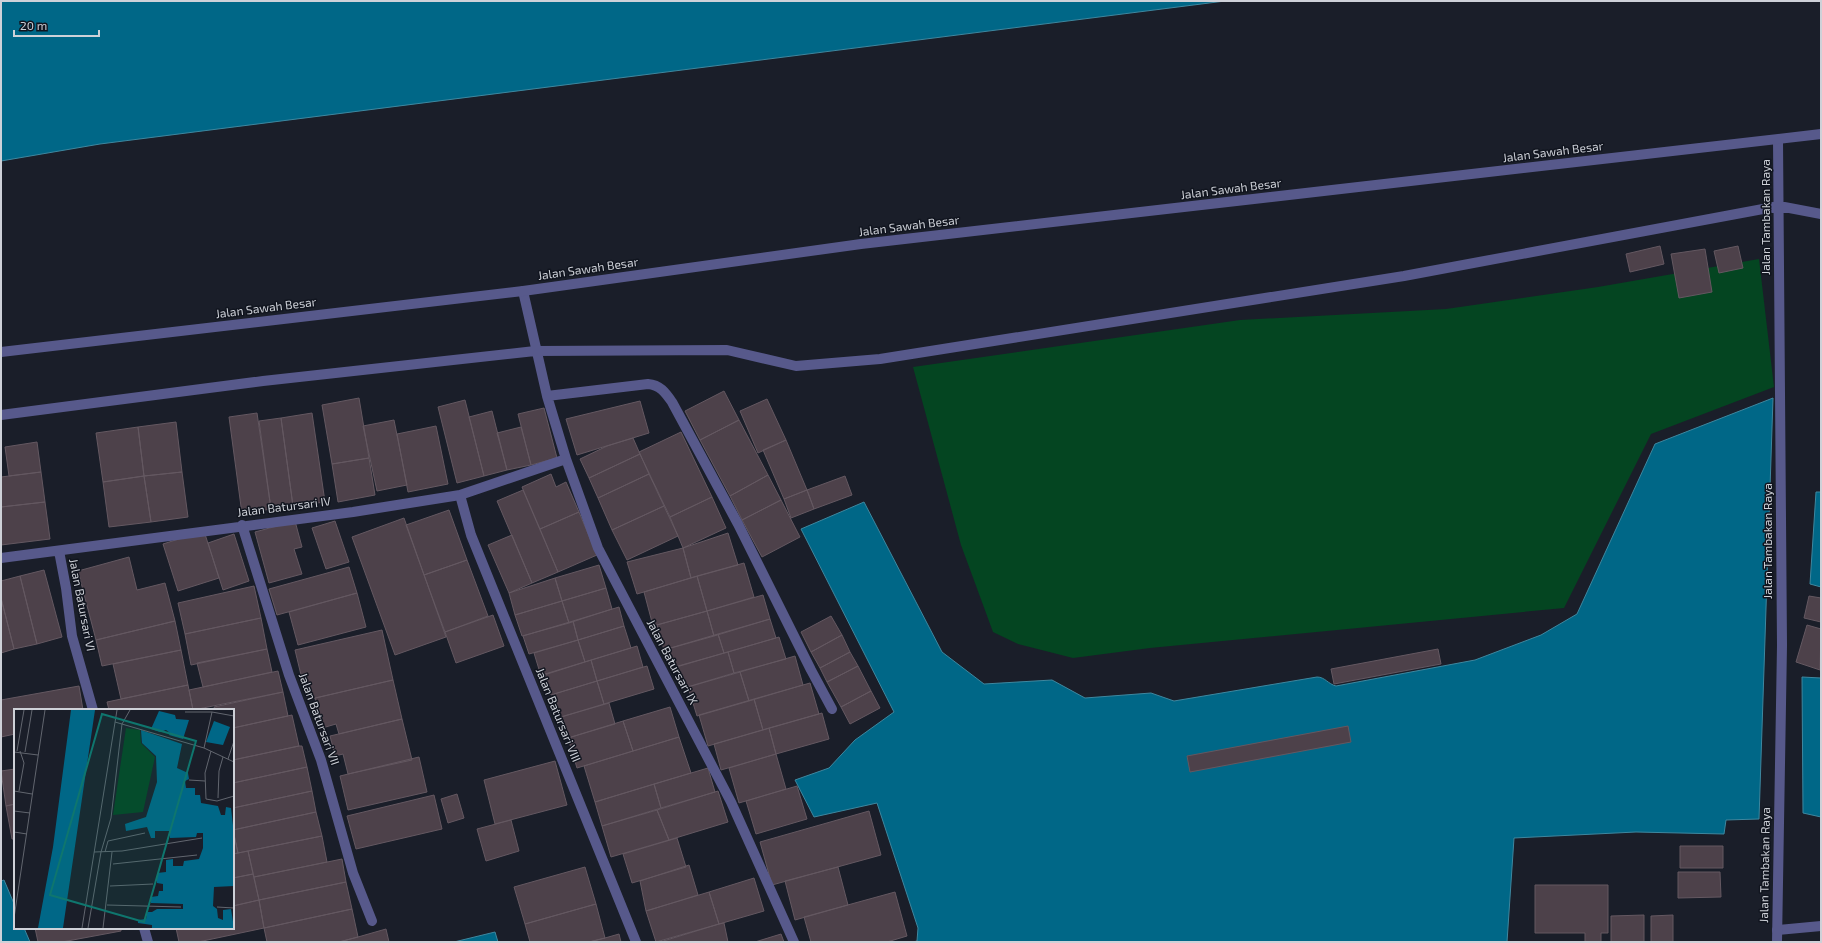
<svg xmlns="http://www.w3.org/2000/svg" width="1822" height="943" font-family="'Exo 2',sans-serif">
<rect width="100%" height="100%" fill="#1a1e29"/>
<path fill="#044521" d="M1759 259 1774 387 1651 434 1564 608 1150 648 1073 658 1018 644 993 632 961 545 913 367 1240 320 1446 309 1598 287Z"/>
<path fill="#006787" stroke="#3e879f" d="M1 1H1225L100 144 1 161Z
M1773 398 1759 819 1726 820 1724 834 1636 832 1514 838 1507 942H913L917 941 918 928 877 803 814 817 795 780 829 768 855 740 894 712 801 529 864 502 942 652 984 684 1052 680 1085 698 1151 693 1174 701 1317 677C1325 677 1328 684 1336 686L1475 660 1541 635 1577 614 1655 444Z
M1816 492H1821V587L1810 584Z
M1802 677 1821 678V817L1803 813Z
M4 880 15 906V928H24L30 942H1V881Z
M495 932 498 942H454Z"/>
<path fill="#4d414a" stroke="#645861" d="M1660 246 1664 264 1630 272 1626 254Z
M1738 246 1743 268 1719 273 1714 251Z
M1705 249 1712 292 1679 298 1671 254Z
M724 391 739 420 700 440 685 411Z
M359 398 369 458 332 464 322 405Z
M767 399 786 440 758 453 740 411Z
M465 400 484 476 457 483 438 407Z
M640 401 649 433 577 455 566 419Z
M544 408 557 458 531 465 518 414Z
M492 411 507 470 484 476 469 417Z
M257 413 271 509 242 514 229 417Z
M312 413 325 502 293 506 281 418Z
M281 418 293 506 271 509 259 421Z
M394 420 407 485 377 491 363 426Z
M739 420 768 475 730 496 700 440Z
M176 422 182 472 144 476 138 427Z
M436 426 448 484 408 492 397 434Z
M138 427 144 476 103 482 96 433Z
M521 427 531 465 507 470 497 433Z
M681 432 712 497 670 517 639 452Z
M633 438 640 454 589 478 580 459 607 446Z
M786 440 807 490 784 499 763 450Z
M37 442 41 472 9 476 5 447Z
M640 454 649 474 598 498 589 478Z
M369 458 375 495 338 502 332 464Z
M41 472 45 502 1 507V477Z
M182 472 188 517 151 522 144 476Z
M551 474 556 487 566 482 579 512 540 529 522 487Z
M649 474 664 506 612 530 598 498Z
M768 475 781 500 742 520 730 496Z
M144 476 151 522 109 527 103 482Z
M845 476 852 495 814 509 807 490Z
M523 490 558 572 532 583 497 501Z
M807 490 814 509 791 518 784 499Z
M712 497 726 528 683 548 670 517Z
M781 500 800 537 762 557 742 520Z
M45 502 50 539 1 545V507Z
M664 506 678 536 627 560 612 530Z
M449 510 467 560 424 575 406 525Z
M579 512 597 555 558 572 540 529Z
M404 518 446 637 395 655 352 537Z
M295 521 302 547 294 549 302 574 269 583 255 532Z
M335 521 349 562 326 569 312 528Z
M204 531 219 578 178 591 163 544Z
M728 533 738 565 691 578 683 548Z
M234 534 249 581 223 590 208 543Z
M512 535 532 583 509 593 488 545Z
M683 548 691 578 637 594 627 562Z
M129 557 137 590 165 583 175 621 96 640 78 571Z
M467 560 488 616 445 632 424 575Z
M744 563 754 597 707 611 697 576Z
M599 565 606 588 562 601 555 578Z
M349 567 357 593 277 615 269 589Z
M44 570 62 637 37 644 20 576Z
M20 576 37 644 14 649 1 598V581Z
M697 576 707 611 653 626 644 592Z
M555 578 562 601 515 615 509 593Z
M254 586 261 618 185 634 178 603Z
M606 588 612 609 569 623 562 601Z
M357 593 366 627 298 645 289 612Z
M763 595 770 619 714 636 707 611Z
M1809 596 1821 598V622L1804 618Z
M1 598 14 649 1 653Z
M562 601 569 623 522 636 515 615Z
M619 607 624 626 578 640 573 621Z
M707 611 714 636 664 650 657 625Z
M493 615 504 646 456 663 445 632Z
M831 616 842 635 811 652 801 632Z
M261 618 267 649 191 665 185 634Z
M770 619 776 638 724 653 718 634Z
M175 621 181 650 102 666 96 640Z
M573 621 578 640 529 654 523 636Z
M1807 625 1821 629 1820 670 1796 662Z
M624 626 631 648 585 662 578 640Z
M382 630 393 680 307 700 295 650Z
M718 634 724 653 673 668 667 649Z
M842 635 850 652 820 668 811 652Z
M779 637 786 659 734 673 728 652Z
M578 640 585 662 541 676 534 653Z
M637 646 643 667 597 681 591 660Z
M267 649 272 672 203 687 197 663Z
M1438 649 1441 664 1334 684 1331 669Z
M181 650 188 685 121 699 113 664Z
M728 652 734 673 684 688 678 666Z
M850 652 858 666 827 682 820 668Z
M795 656 803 685 749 701 740 672Z
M591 660 597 681 551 695 545 674Z
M647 666 654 689 604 704 597 681Z
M858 666 871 691 841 707 827 682Z
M278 671 283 692 193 710 189 690Z
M740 672 749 701 697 716 688 687Z
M393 680 402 719 339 734 336 724 322 728 315 698Z
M597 681 604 704 561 717 554 694Z
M810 683 819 714 763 730 754 699Z
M188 685 193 710H109L107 702Z
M79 686 83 710H15V734L1 737V700Z
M871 691 880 708 850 724 841 707Z
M283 692 288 716 233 728V710H215L214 707Z
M754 699 763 730 708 746 699 715Z
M609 703 615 724 568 738 561 717Z
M670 707 679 737 633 751 623 721Z
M822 713 829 739 776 754 769 728Z
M292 715 299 746 233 760V728Z
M402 719 412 760 348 774 343 754 335 756 330 736Z
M623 721 633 751 577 768 568 738Z
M1348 726 1351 742 1190 772 1187 756Z
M769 728 776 754 721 770 714 744Z
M679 737 691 773 595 802 584 766Z
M299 746H302L307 767 233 783V760Z
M776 754 786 789 739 803 729 768Z
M419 757 427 792 348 810 340 776Z
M555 761 567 805 495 824 484 780Z
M307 767 312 791 233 808V783Z
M708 768 715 792 661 808 654 784Z
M15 769V804L6 806 1 771Z
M654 784 661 808 602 826 595 802Z
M797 786 807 819 756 834 746 801Z
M312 791 316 812 233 830V808Z
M718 791 728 822 669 840 657 810Z
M457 794 464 818 448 823 441 799Z
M434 795 442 829 356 849 347 816Z
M15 804V839H12L6 806Z
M657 810 669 840 611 857 602 826Z
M869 811 881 855 772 885 760 842Z
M316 812 322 836 238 853 233 830Z
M511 820 519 851 486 861 477 829Z
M233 830 238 853 233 854Z
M322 836 327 862 254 877 248 851Z
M677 838 686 867 632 883 623 854Z
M1680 846H1723V868H1680Z
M248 851 253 874 233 878V854Z
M342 859 346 882 259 900 254 877Z
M689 865 698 895 646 911 640 881Z
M585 867 596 904 525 924 514 887Z
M838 867 848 905 795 920 785 881Z
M1678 872H1720L1721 897 1678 898Z
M253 874 259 900 233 906V878Z
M754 878 764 911 719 924 709 892Z
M346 882 352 909 264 928 259 900Z
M1535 885H1608V933H1601V942H1585V933H1535Z
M709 892 719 924 656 942 646 911Z
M895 892 907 936 887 942H811L804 917Z
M259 900 264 928 198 942H179L176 928H233V906Z
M596 904 605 938 589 942H530L525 924Z
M352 909 358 937 339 942H267L264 928Z
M1644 915V942H1611V916Z
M1673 915V942H1651V916Z
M724 923 728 942H660L719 924Z
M35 928H121V931L62 942H38Z
M386 929 389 942H339L358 937Z
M619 934 621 942H589L605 938Z
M781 934 784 942H755Z"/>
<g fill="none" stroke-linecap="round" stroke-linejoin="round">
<path stroke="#57598b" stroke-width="10" d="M1777 930 1821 926"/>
<path stroke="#57598b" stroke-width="10" d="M523 291 547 396 566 459 598 548 731 802 794 942
M547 396 648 384C660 385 665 392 672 402L738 524 811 670 832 709
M1 415 263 381 535 351 727 350 796 366 880 359 1404 276 1779 206 1821 214
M460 495 471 535 636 942
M242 525 289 675 321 760 353 873 372 921
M59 551 66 588 72 636 93 710
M1 558 353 512 460 495 566 459
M144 928 148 942
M1777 942 1782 645 1778 140"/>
<path stroke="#57598b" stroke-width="10" d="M1 352 523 291 861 244 1821 134"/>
</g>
<g text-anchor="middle" stroke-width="3" stroke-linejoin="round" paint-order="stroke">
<g font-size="12" fill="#ced1d8" stroke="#11151f">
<text transform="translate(1553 152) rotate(-7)" y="4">Jalan Sawah Besar</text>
<text transform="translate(1231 189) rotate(-7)" y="4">Jalan Sawah Besar</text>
<text transform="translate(1766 217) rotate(-90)" y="4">Jalan Tambakan Raya</text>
<text transform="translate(909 226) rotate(-7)" y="4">Jalan Sawah Besar</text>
<text transform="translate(588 269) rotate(-8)" y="4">Jalan Sawah Besar</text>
<text transform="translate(266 308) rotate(-7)" y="4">Jalan Sawah Besar</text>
<text transform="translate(284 507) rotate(-7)" y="4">Jalan Batursari IV</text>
<text transform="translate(1768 541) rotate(-90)" y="4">Jalan Tambakan Raya</text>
<text transform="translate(82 605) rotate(79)" y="4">Jalan Batursari VI</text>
<text transform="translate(672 662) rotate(62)" y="4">Jalan Batursari IX</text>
<text transform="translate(558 715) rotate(68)" y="4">Jalan Batursari VIII</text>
<text transform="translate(319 719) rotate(70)" y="4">Jalan Batursari VII</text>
<text transform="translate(1765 865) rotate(-89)" y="4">Jalan Tambakan Raya</text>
</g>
</g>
<g transform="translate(14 709)">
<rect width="220" height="220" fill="#1a1e29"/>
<path d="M112 19 126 21 127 34 141 48 129 103 99 106Z" fill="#044521"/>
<path d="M57 1H81L49 219H24L39 138ZM145 2 161 6 162 10 175 11 169 30 155 26 156 24 152 21 146 23 137 20ZM200 12 216 18 209 36 192 33ZM127 21 168 35 163 59 174 64 175 70 171 72 172 79H181V86H186L187 94 204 97 207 106H211L212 98 217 99 220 125V177L200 178 199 197 203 200 204 209 209 211V201L217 200 220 219H138V216L124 214V211L132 210 134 200V203H138L143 200H169V195L137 194V188L144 187 145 182H149V175L143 174V164L152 163V151L159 150V157H169L170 152 185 150 189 139V124H183L182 128 156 129V122H141V129H137L133 118 112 122 111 115 132 108 143 73 142 47 128 34Z" fill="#006787"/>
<path fill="none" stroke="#62666f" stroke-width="1" d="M171 3H198L220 7M101 13 190 39 220 53M190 39 198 3M3 42 10 1M197 42 191 64 192 90 203 92 220 87M0 43 24 46M11 43 18 1M214 50 220 32M175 71 191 72M0 82 18 85M5 82 10 54 6 42M204 89 205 62 209 48M0 102 16 104M0 123 13 125M80 143 108 142 188 129M91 143 94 132 131 124M99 155 183 146M96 177 139 175M93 196 167 198M203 198 220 199M0 209 31 1M68 219 103 1M74 219 87 143 97 109 108 15 116 1M89 219 98 143"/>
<path fill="#0f766e" fill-opacity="0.15" stroke="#0f766e" stroke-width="2" d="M88 5 182 32 130 213 36 186Z"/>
<rect width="220" height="220" fill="none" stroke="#ced1d8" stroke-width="2"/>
</g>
<rect width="1822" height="943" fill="none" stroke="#ced1d8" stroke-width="4"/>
<path d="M14 30v6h85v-6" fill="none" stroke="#ced1d8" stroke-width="2"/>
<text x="20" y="30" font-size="12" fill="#ced1d8" stroke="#11151f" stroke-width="3" paint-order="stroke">20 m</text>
</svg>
